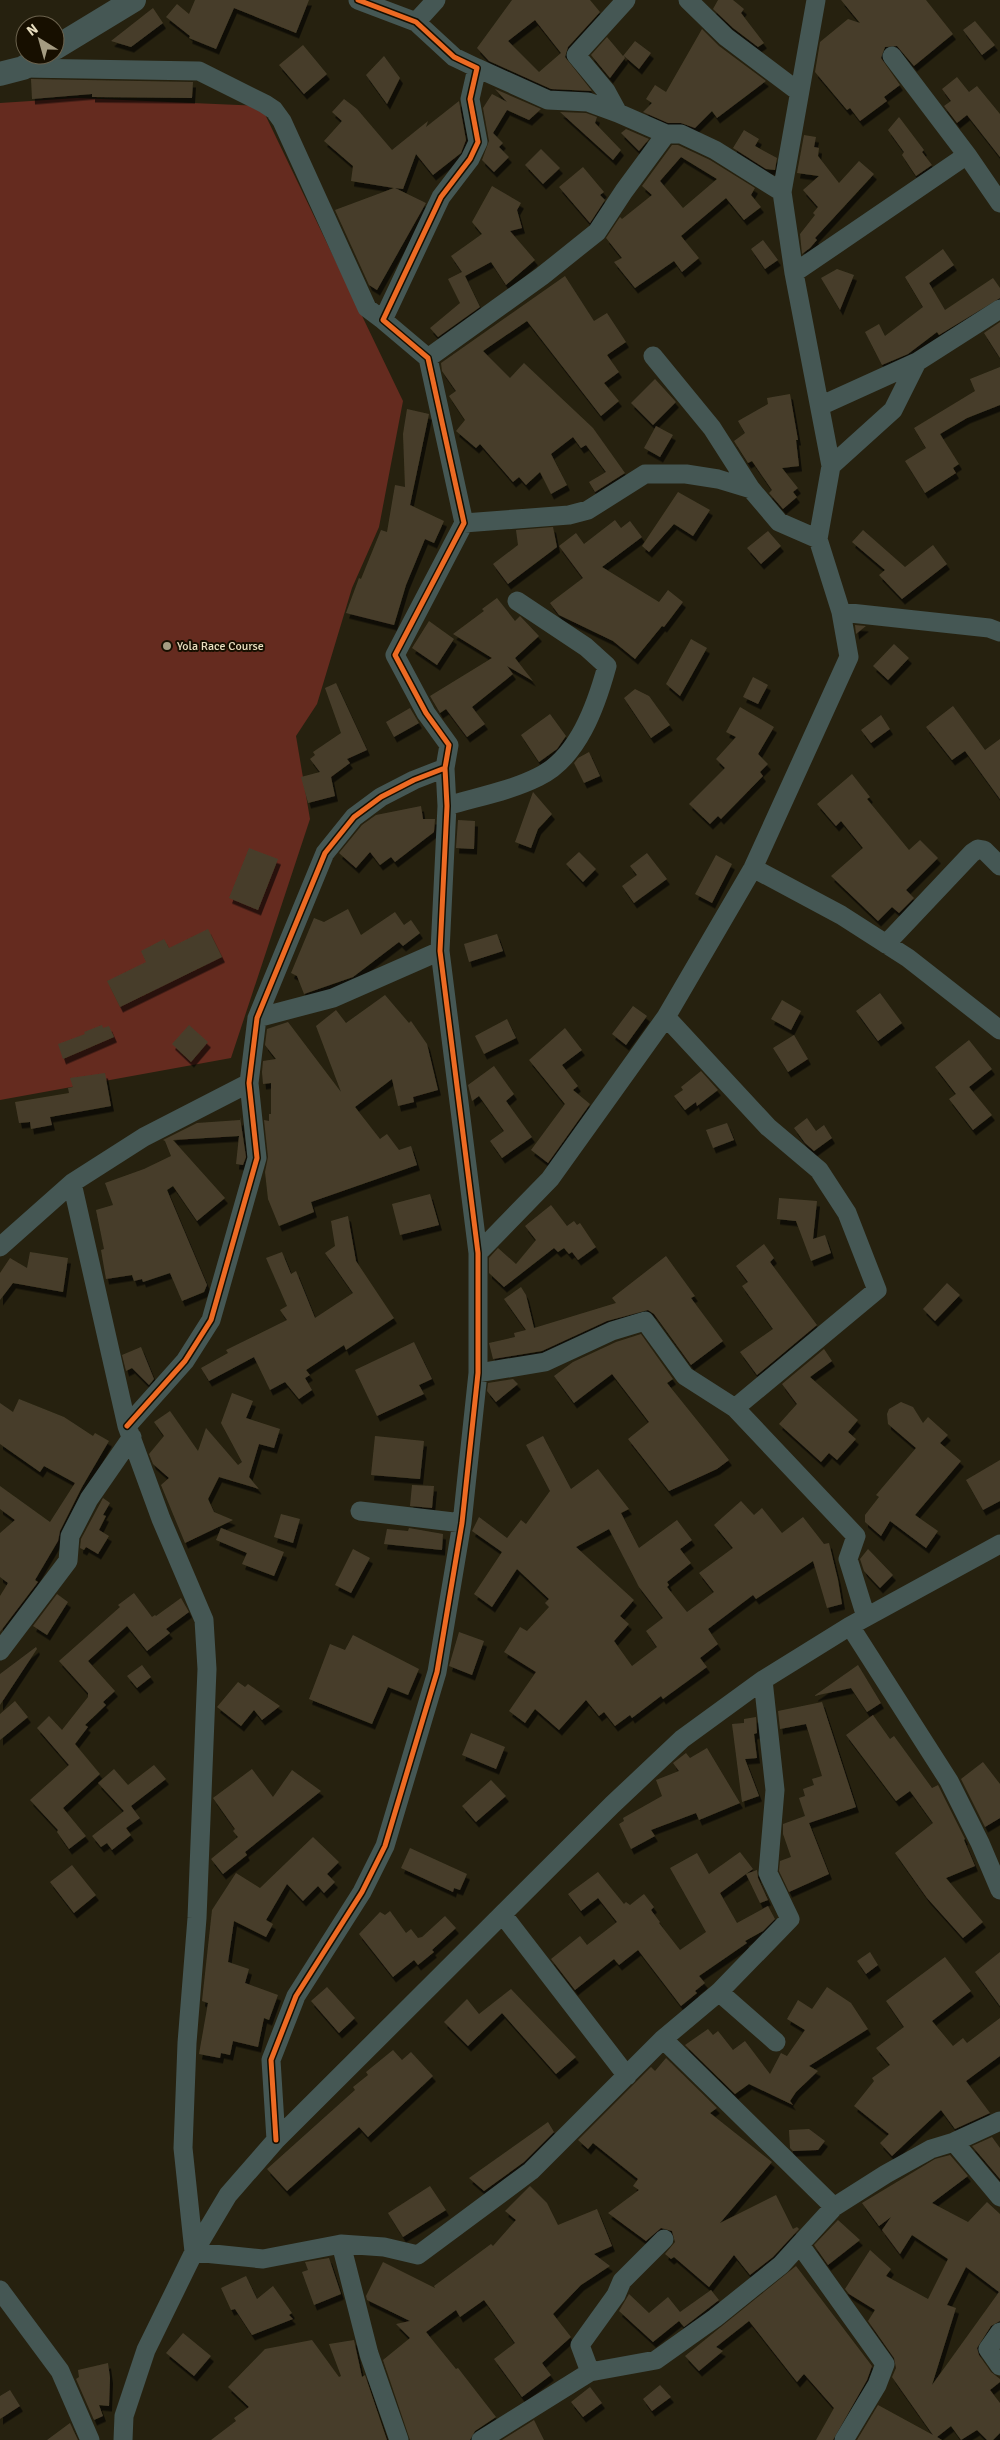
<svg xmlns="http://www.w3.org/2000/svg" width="1000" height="2440" font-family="Signika,sans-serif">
<defs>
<filter id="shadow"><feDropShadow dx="3" dy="5.5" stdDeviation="0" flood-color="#0009"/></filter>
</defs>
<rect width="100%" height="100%" fill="#26210f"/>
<path fill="#652b1f" d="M77 98 261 106 403 401 379 527 352 588 317 704 296 736 310 819 231 1058 0 1100V103Z"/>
<path fill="#473e2a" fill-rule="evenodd" filter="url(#shadow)" d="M195 0H309L296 33 234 8 216 49 189 38 190 36 166 17 177 4 189 14Z
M512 0H590L600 12 568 47 565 57 592 91 551 89 489 61 477 48ZM535 20 561 53 539 72 508 41Z
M718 0H733L744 9 741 13 764 43 758 47 733 28 713 9Z
M841 0H926L953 34 914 66 897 46 885 47 881 58 900 85 884 97 887 101 860 121 850 108 847 110 815 72 820 42 848 19 860 23Z
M153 8 163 23 131 47 111 41Z
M975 21 995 45 982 55 963 30Z
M702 29 719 46 766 81 717 118 712 111 695 128 681 123H668L643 112 652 103 646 99 655 85 666 92Z
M607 37 623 56 635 41 651 53 639 69 624 56 625 58 610 78 591 55Z
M303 45 327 74 304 94 279 65Z
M384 56 400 78 387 104 366 75Z
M957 77 969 92 977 86 1000 114V157L967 115 957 123 944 106 951 101 942 89Z
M31 79 193 82 192 98 92 97V94L32 99Z
M495 89 541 109 529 120 507 110 493 133 503 143 499 147 509 157 494 172 482 160 489 141 483 108 492 94 507 102Z
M344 99 357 109 392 150 428 121 426 127 459 101 466 140 461 153 433 175 416 154 403 189 395 188 426 203 377 290 369 285 335 210 394 188 351 181 353 166 324 141 342 121 332 112Z
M560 112 586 113 597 117 595 123 621 150 613 160Z
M899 117 924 150 922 152 932 165 916 176 902 155 904 152 888 130Z
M626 129 649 139 639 151 621 133Z
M744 130 759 139 755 146 777 158 775 170 766 169 733 148Z
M804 135 816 137 814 147 819 148 818 156 839 183 859 161 874 174 815 238 817 240 810 248 802 254 800 234 815 215 813 213 818 207 803 190 819 176 797 173Z
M672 145H678L710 160 755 188 751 195 761 207 744 220 726 198 681 236 699 258 682 272 674 261 635 288 614 262 622 258 606 238 620 217 622 219 652 195 642 186ZM681 157 717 179 683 208 660 181Z
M541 149 560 168 543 184 525 165Z
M583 167 604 192 600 195 605 200 590 223 559 187Z
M492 186 521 203 517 210 522 228 510 231 535 260 506 285 491 262 465 276 480 307 438 337 430 328 460 303 448 279 462 272 451 256 482 234 472 222Z
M763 240 778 260 765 269 751 249Z
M943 249 954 265 929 283 945 310 993 278 1000 288V298L939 335 937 332 908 354 882 365 865 332 879 324 885 336 923 307 905 277Z
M837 269 854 275 840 310 821 278Z
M565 276 594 321 607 313 626 342 607 355 619 372 604 383 619 401 601 416 527 321 483 351 510 378 524 363 593 428 625 473 595 492 589 482 606 472 586 445 581 448 573 437 551 454 567 485 551 494 540 472 526 485 519 477 513 482 480 444 476 448 456 431 465 420 449 396 456 391 442 371 441 363Z
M1000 322V358L984 333Z
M1000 367V405L967 418 940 434 959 464 953 468 956 473 925 493 905 461 926 448 914 428 975 391 970 379Z
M655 379 676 402 653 425 631 403Z
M790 394 798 440H796L799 466 782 468 798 488 793 492 797 497 783 509 769 493 772 490 752 461 748 463 734 441 745 433 738 421 768 404 767 398Z
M407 409 429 414 410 505 444 521 434 543 425 539 406 585 394 625 346 613 359 578 361 579 381 530 387 532 395 485 405 487 403 434Z
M656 426 673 435 660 457 644 448Z
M678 492 710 510 693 536 674 524 649 552 642 546Z
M615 520 621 528 630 521 642 537 602 567 659 602 668 590 683 602 664 627 662 626 635 659 613 641 559 615 550 603 583 578 559 546 576 533 584 544Z
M553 527 557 547 508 584 493 564 518 545 516 530Z
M863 530 905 567 933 545 947 564 902 599 879 575 885 570 852 542Z
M768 531 781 546 761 564 747 548Z
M497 598 515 621 520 616 539 636 515 658 533 681 507 666 513 674 472 707 485 724 467 737 446 709 440 713 430 696 492 658 453 634 484 611 482 609Z
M429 621 454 639 437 665 412 648Z
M855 625 866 626 856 634Z
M691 639 707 648 680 696 666 684Z
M894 644 909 658 888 680 873 666Z
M753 677 768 685 758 704 743 697Z
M336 683 367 750 347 759 350 763 331 777 335 796 308 803 301 777 320 772 310 759 315 755 313 752 341 733 325 688Z
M635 689 649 696 670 725 651 738 624 698Z
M953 706 985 750 1000 739V799L965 751 952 760 926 727Z
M740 707 774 727 758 754 768 764 760 772 763 776 721 819 718 816 710 824 689 804 725 768 716 759 736 737 726 732Z
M410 708 419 723 394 737 386 722Z
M550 714 566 736 557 749 539 762 521 735Z
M881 715 890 729 871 743 861 730Z
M589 752 600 776 584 783 574 763 578 758Z
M852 774 870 797 867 799 909 850 920 840 938 858 906 890 914 898 899 913 892 907 878 921 831 876 863 848 841 821 836 826 817 804Z
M533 792 552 814 538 829 531 848 515 842Z
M421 806 423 819H435L434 832 395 862 391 857 380 865 370 852 356 868 339 853 362 825 376 815Z
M458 820 475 821 474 849 456 848Z
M249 848 278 859 258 910 229 898Z
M579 852 596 869 583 882 566 864Z
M647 853 667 879 634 903 622 886 637 875 630 866Z
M716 855 732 864 712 903 695 894Z
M348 909 361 935 395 912 404 925 411 920 420 933 403 946 399 942 353 977 304 994 297 976 291 973 314 918 324 922Z
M208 929 222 957 120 1007 107 981 146 962 141 951 164 939 169 948Z
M497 934 503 951 469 962 464 944Z
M880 993 902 1023 878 1041 856 1011Z
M385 995 409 1023 411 1021 427 1044 438 1090 413 1097 414 1102 398 1106 392 1079 355 1107 380 1139 387 1134 399 1150 411 1146 417 1165 311 1202 314 1212 279 1226 268 1199 265 1172 268 1157 264 1120 269 1121V1114H271V1083L263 1084 262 1072 263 1061 276 1059 265 1045 267 1029 288 1022 341 1092 316 1026 336 1010 346 1023Z
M782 1000 801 1011 791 1030 771 1019Z
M633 1006 647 1016 626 1045 612 1034Z
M507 1019 516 1038 484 1054 475 1036Z
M102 1025 103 1028 109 1026 114 1037 63 1059 58 1044 85 1034 84 1032Z
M189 1025 208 1042 191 1062 172 1044Z
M565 1028 582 1050 562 1065 578 1086 573 1090 590 1104 548 1163 531 1150 565 1104 529 1060Z
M794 1035 808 1059 788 1072 773 1048Z
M969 1040 992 1069 969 1087 992 1115 973 1130 949 1099 956 1094 935 1067Z
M494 1066 514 1094 506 1101 532 1137 502 1158 490 1141 504 1131 479 1096 472 1101 468 1085Z
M701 1071 718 1090 697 1106 696 1102 685 1110 674 1096 683 1090 681 1087Z
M105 1073 111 1106 50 1117 52 1125 31 1129 30 1122 19 1123 15 1102 69 1093 68 1088 73 1087 70 1078Z
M240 1117 246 1157 243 1165 236 1164 239 1136 173 1140 225 1198 197 1221 173 1186 167 1190 207 1285 204 1292 182 1301 170 1273 143 1282 142 1279 134 1281 132 1275 106 1279 101 1250 104 1249 96 1210 113 1205 105 1183 144 1169 171 1156 165 1141 163 1140 197 1123 240 1120Z
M807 1118 816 1131 824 1125 832 1138 814 1151 805 1143 794 1128Z
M727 1123 734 1140 713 1148 706 1130Z
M430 1194 439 1225 400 1235 392 1204Z
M779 1198 817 1201 813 1239 825 1235 831 1253 811 1261 796 1221 777 1219Z
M551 1205 567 1226 574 1221 577 1225 580 1223 596 1247 578 1260 572 1252 569 1254 564 1248 558 1252 554 1248 504 1287 489 1273V1258L498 1248 516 1264 536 1240 525 1226Z
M348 1216 356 1261 394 1318 346 1350 344 1345 306 1370 310 1375 305 1378 312 1390 299 1399 285 1382 270 1390 254 1357 209 1381 201 1368 228 1353 226 1350 287 1320 280 1310 287 1306 266 1258 282 1252 291 1274 296 1271 315 1318 353 1293 325 1253 335 1246 331 1221Z
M764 1244 774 1258 770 1262 817 1325 757 1375 740 1352 773 1329 742 1286 748 1282 736 1266Z
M30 1252 68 1258 63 1292 13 1283 0 1300V1273L10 1258 27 1268Z
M666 1256 695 1296 691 1298 723 1341 691 1365 654 1314 648 1310 607 1321 542 1351 493 1359 489 1343 515 1337 514 1333 526 1330 504 1299 521 1287 526 1295 534 1328 616 1303 612 1298Z
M947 1283 960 1295 935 1321 923 1309Z
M641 1334 673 1379 667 1383 729 1460 717 1469 669 1491 628 1439 649 1422 612 1374 574 1403 554 1376 573 1362 616 1342Z
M414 1342 432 1379 419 1385 424 1394 377 1416 355 1370Z
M141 1347 154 1379 149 1385 132 1368 126 1371 122 1355Z
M824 1349 832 1361 810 1377 858 1420 848 1432 856 1439 837 1460 829 1453 821 1462 779 1424 797 1404 782 1384Z
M513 1379 518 1384 496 1402 487 1391 488 1383Z
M232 1393 253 1401 246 1418 280 1429 274 1448 259 1444 249 1477 259 1489 219 1477 208 1499 214 1512 233 1520 185 1543 161 1485 169 1478 153 1464 149 1454 164 1436 154 1422 170 1411 198 1451 206 1428 238 1465 242 1462 221 1423Z
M19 1399 64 1417 93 1436 95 1433 109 1441 82 1487 60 1531 58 1541 35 1580 38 1582 0 1632V1596L8 1583 0 1577V1533L15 1520 0 1509V1486L50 1522 75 1483 44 1466 40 1472 0 1444V1403L13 1412Z
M901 1402 913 1407 923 1423 928 1417 948 1435 940 1443 961 1461 915 1515 938 1531 926 1548 890 1521 881 1536 865 1522V1515L879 1497 876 1495 916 1448 888 1424 887 1414 889 1409Z
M375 1436 424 1441 420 1479 371 1475Z
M543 1436 571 1489 598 1469 629 1509 621 1513 639 1548 677 1520 692 1540 680 1549 691 1563 667 1582 669 1585 667 1587 687 1612 714 1592 699 1573 733 1548 714 1525 741 1501 754 1515 762 1508 782 1533 803 1517 824 1544 829 1543 838 1580 842 1604 827 1608 813 1561 756 1599 753 1595 708 1629 718 1644 700 1658 707 1667 663 1699 661 1696 632 1718 630 1715 615 1726 604 1712 599 1716 586 1700 559 1730 535 1709 525 1723 509 1711 536 1672 504 1652 520 1627 527 1631 549 1607 545 1603 549 1599 517 1569 492 1607 474 1594 502 1552 472 1531 479 1517 507 1538 521 1520 526 1524 550 1491 526 1445ZM609 1529 639 1587 663 1618 646 1631 657 1647 632 1666 614 1641 629 1624 620 1616 634 1600 576 1547Z
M1000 1460V1501L983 1510 966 1480Z
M412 1485 434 1486 432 1508 410 1506Z
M103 1498 110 1503 103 1515 106 1516 99 1530 109 1536 98 1554 86 1547 84 1550 80 1548 81 1539Z
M281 1514 300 1519 293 1543 274 1537Z
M221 1528 284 1552 274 1576 242 1564 247 1553 216 1540Z
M409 1528 443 1534 442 1550 384 1544 387 1529 408 1531Z
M353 1549 370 1558 351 1593 335 1585Z
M868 1549 893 1575 880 1588 864 1571 860 1559Z
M134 1593 152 1617 155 1615 156 1616 181 1598 189 1612 166 1629 170 1633 147 1651 127 1626 88 1661 115 1691 103 1702 106 1705 85 1725 88 1727 75 1744 100 1774 63 1808 86 1836 69 1849 57 1832 58 1830 30 1800 69 1765 37 1728 49 1716 62 1730 88 1697V1693L59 1661 120 1607 118 1605Z
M57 1594 68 1602 47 1635 33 1626Z
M459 1632 484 1641 472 1675 449 1666Z
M353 1635 419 1669 408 1695 388 1687 372 1724 309 1699 330 1644 345 1650Z
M36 1647 37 1649 0 1705V1674Z
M142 1665 151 1677 137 1688 127 1676Z
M858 1665 881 1703 867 1712 851 1688 814 1696Z
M238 1682 245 1687 248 1684 280 1706 262 1720 254 1710 241 1726 217 1707Z
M15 1701 28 1717 0 1740V1714Z
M822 1702 856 1807 809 1823 829 1874 789 1892 779 1871 780 1861 791 1857 783 1834V1824L805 1816 799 1798 805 1796 803 1789 814 1785 812 1779 822 1776 806 1724 780 1729 778 1711Z
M873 1715 890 1739 894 1736 932 1788 938 1785 965 1839 964 1840 975 1866 946 1878 983 1922 963 1938 927 1898 895 1853 933 1823 910 1791 896 1801 846 1735Z
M756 1717 757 1733 754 1734 757 1758 745 1759 759 1796 742 1802 732 1724 744 1723V1719Z
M471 1733 505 1747 496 1769 462 1755Z
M707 1748 740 1803 699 1820 696 1813 651 1830 655 1836 631 1849 619 1824 624 1821 623 1818 662 1796 656 1780 679 1771 673 1763 686 1753 690 1758Z
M983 1762 1000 1784V1818L985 1827 961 1779Z
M154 1765 166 1779 131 1806 140 1818 126 1828 131 1835 112 1850 107 1843 101 1847 92 1836 124 1811 98 1783 114 1769 128 1785Z
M252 1769 273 1797 292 1770 321 1791 245 1852 247 1855 223 1874 211 1859 238 1837 233 1831 235 1829 213 1798Z
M491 1780 506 1796 476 1822 462 1806Z
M313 1837 339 1862 327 1874 335 1882 324 1893 318 1886 303 1901 287 1884 266 1920 273 1924 266 1937 234 1921 228 1962 249 1969 245 1983 278 1995 269 2020 264 2018 258 2047 233 2041 230 2055 221 2053 220 2058 199 2054 208 2003 202 2001 212 1910 236 1873 260 1888Z
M410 1848 467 1874 460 1890 454 1888 453 1892 401 1868Z
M740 1852 753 1869 746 1874 757 1870 758 1878 768 1900 760 1903 746 1874 720 1893 737 1923 768 1906 775 1919 763 1931 745 1941 747 1943 699 1976 705 1983 695 1991 697 1993 681 2006 638 1950 619 1965 614 1959 575 1990 551 1959 580 1936 587 1945 617 1922 598 1898 581 1911 568 1894 598 1872 624 1904 626 1902 630 1905 644 1894 654 1907 651 1910 660 1922 659 1923 680 1950 706 1932 670 1868 697 1853 709 1874Z
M72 1865 96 1895 74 1913 50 1882Z
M390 1911 406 1933 411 1929 418 1938 422 1937 445 1916 456 1928 432 1950 434 1952 418 1965 414 1960 393 1977 359 1934 380 1912 385 1915Z
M870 1952 878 1965 866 1974 857 1961Z
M1000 1952V2006L975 1972Z
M945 1957 971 1991 932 2021 953 2046 963 2038 967 2043 1000 2018V2056L966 2081 990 2113 955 2129 941 2110 892 2156 880 2143 889 2134 854 2106 874 2081 872 2078 890 2065 876 2048 904 2027 886 2001Z
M327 1987 355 2018 339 2033 311 2001Z
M827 1987 851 2003 868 2029 809 2066 818 2071 796 2092 790 2101 793 2105 749 2084 735 2094 685 2045 708 2029 713 2035 718 2031 733 2050 745 2041 770 2074 781 2053 787 2056 805 2030 787 2019 798 2000 812 2009Z
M511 1989 576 2057 556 2074 502 2013 468 2046 444 2022 467 1999 479 2014Z
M393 2050 402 2060 411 2052 433 2076 368 2137 359 2127 287 2191 267 2169 355 2090 353 2087 368 2075 366 2072Z
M666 2058 717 2108 710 2113 772 2162 720 2223 776 2195 793 2229 797 2227 799 2229 773 2257 750 2275 734 2255 709 2287 674 2257 671 2259 665 2254 675 2242 672 2231 661 2228 646 2241 608 2213 639 2190 633 2186 638 2179 593 2143 588 2149 578 2140 651 2067 655 2071Z
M548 2122 554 2132 524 2162 484 2191 469 2178Z
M809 2129 825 2141 818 2150 793 2151 790 2148 789 2130Z
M992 2137 1000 2148V2179L972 2146Z
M950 2155 968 2176 932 2203 968 2222 987 2202 1000 2214V2321L991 2326 977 2348 979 2355 991 2372 1000 2379V2382L990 2390 1000 2403V2433L993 2440H987L977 2430 961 2440 951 2426 937 2437 942 2440H857L878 2405 933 2435 892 2377 896 2368 894 2358 868 2321 875 2310 849 2294 845 2289 870 2250 891 2269 886 2276 928 2299 948 2259 912 2235 900 2254 882 2230 891 2217 879 2226 862 2203 935 2159ZM966 2267 999 2292 932 2385 956 2308 947 2305Z
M430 2186 446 2210 403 2237 388 2213Z
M530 2186 547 2203 558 2225 597 2209 612 2246 594 2254 610 2266 581 2285 553 2314 571 2337 542 2363 551 2375 522 2397 494 2359 515 2343 484 2300 460 2317 456 2310 426 2332 456 2369 458 2368 496 2417 475 2431 470 2440H410L383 2360 410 2338 396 2324 410 2321 367 2300 366 2296 383 2262 435 2288 434 2286 491 2244 493 2246 516 2220 505 2211Z
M838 2220 860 2240 828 2265 814 2245Z
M329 2258 341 2294 314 2305 302 2272 308 2270 305 2262Z
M796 2266 872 2366 867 2380 833 2440H816L834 2408 804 2374 797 2382 749 2321 716 2347 723 2351 699 2371 685 2356Z
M246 2276 257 2299 273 2286 292 2313 289 2315 293 2319 252 2335 235 2309 231 2310 221 2288Z
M711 2290 719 2300 684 2327 679 2321 653 2342 619 2311 629 2294 649 2313 668 2297 680 2312Z
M183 2333 211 2356 194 2376 166 2353Z
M312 2340 339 2377 341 2376 329 2344 354 2340 362 2377 365 2375 387 2440H211L236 2421 234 2418 249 2407 228 2387 265 2349Z
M108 2363 110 2378 109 2406 99 2405 103 2416 94 2420 76 2379 79 2377 78 2370Z
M660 2385 671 2397 652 2411 643 2399Z
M590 2387 602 2403 583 2417 571 2402Z
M10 2390 20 2406 0 2419V2396Z
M534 2420 544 2440H502Z
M70 2423 78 2440H47Z"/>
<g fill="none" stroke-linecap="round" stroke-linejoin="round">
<path stroke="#455754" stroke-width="19" d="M688 0 726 37 799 92
M816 0 782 192 794 273 831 466
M416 22 436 0
M23 68 199 71 265 104 274 110 282 121 367 308 383 320
M477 68 548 100 588 102 618 113 666 134H681L715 150 782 192
M618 113 606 91 576 55 626 0
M967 155 1000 203
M794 273 967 155 892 56
M653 356 712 428 751 489
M428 358 542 276 597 232 624 191 666 134
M820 406 917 362
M464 523 569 515 588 510 645 474H686L718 479 751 489 779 522 818 539
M841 612 989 628 1000 632
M447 806C477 797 510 791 538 777 578 758 596 706 607 666L586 647 517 601
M753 868 841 915 908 958 1000 1030
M886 944 972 853 978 849 984 850 1000 866
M666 1017 768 1127 819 1170 847 1213 877 1290 735 1408
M257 1018 333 998 440 951
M72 1183 127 1426 161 1519 204 1620 207 1669 197 1918 187 2043 183 2148 194 2252 263 2259 341 2244
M0 1247 72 1183 144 1137 249 1083
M478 1253 550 1179 666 1017 753 868 849 657 841 612 818 539 831 466 893 410 917 362 1000 309
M478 1373 545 1362 612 1331 645 1321 685 1376 735 1408 856 1536 848 1559 866 1617
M127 1426 185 1361 211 1320 257 1158 249 1083 257 1018 325 853 354 817 381 797 414 780 445 768 449 745 426 713 395 655 464 523 428 358 383 320 441 197 470 159 478 142 470 99 477 68 454 57 416 22 358 0
M360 1511 462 1523
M850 1626 949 1781 980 1843 1000 1890
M0 1651 68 1561 70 1536 89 1499 132 1437
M503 1915 627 2076
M719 1992 776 2042
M663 2039 834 2207
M276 2140 271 2060 296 1996 362 1892 385 1846 437 1672 462 1523 478 1373V1253L440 951 447 806 445 768
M954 2142 1000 2197
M800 2245 885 2364 877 2385 844 2440
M0 2290 60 2371 90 2440
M1000 2332 988 2349 1000 2366
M590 2372 580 2345 616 2295 622 2281 664 2239
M123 2440 124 2416 146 2350 194 2252 228 2195 276 2140 612 1805 682 1739 763 1680 850 1626 1000 1544
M399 2440 369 2354 341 2244 384 2247 418 2255 531 2171 663 2039 719 1992 790 1919 768 1873 775 1790 763 1680
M481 2440 590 2372 656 2360 715 2318 781 2265 834 2207 886 2174 931 2149 954 2142 1000 2121"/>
<path stroke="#455754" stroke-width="24" d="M55 48 134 0
M0 74 23 68 44 55"/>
<defs>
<path id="cycleway" d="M127 1426 185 1361 211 1320 257 1158 249 1083 257 1018 325 853 354 817 381 797 414 780 445 768 449 745 426 713 395 655 464 523 428 358 383 320 441 197 470 159 478 142 470 99 477 68 454 57 416 22 358 0
M276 2140 271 2060 296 1996 362 1892 385 1846 437 1672 462 1523 478 1373V1253L440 951 447 806 445 768"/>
</defs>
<use href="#cycleway" stroke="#170f00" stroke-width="8"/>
<use href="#cycleway" stroke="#ed6a23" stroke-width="5"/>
</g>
<circle fill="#a59c82" stroke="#170f00" stroke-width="2" cx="167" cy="646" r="5"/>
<g text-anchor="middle" stroke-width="4" stroke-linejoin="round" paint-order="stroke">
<g font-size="12" fill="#eadfc0" stroke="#170f00" text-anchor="start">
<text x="177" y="650">Yola Race Course</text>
</g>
</g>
<g transform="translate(40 40) rotate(323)"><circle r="24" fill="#170f00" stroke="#6b624d"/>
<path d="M0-4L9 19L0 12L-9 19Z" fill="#a59c82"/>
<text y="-8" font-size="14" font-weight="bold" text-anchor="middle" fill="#eadfc0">N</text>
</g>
</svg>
